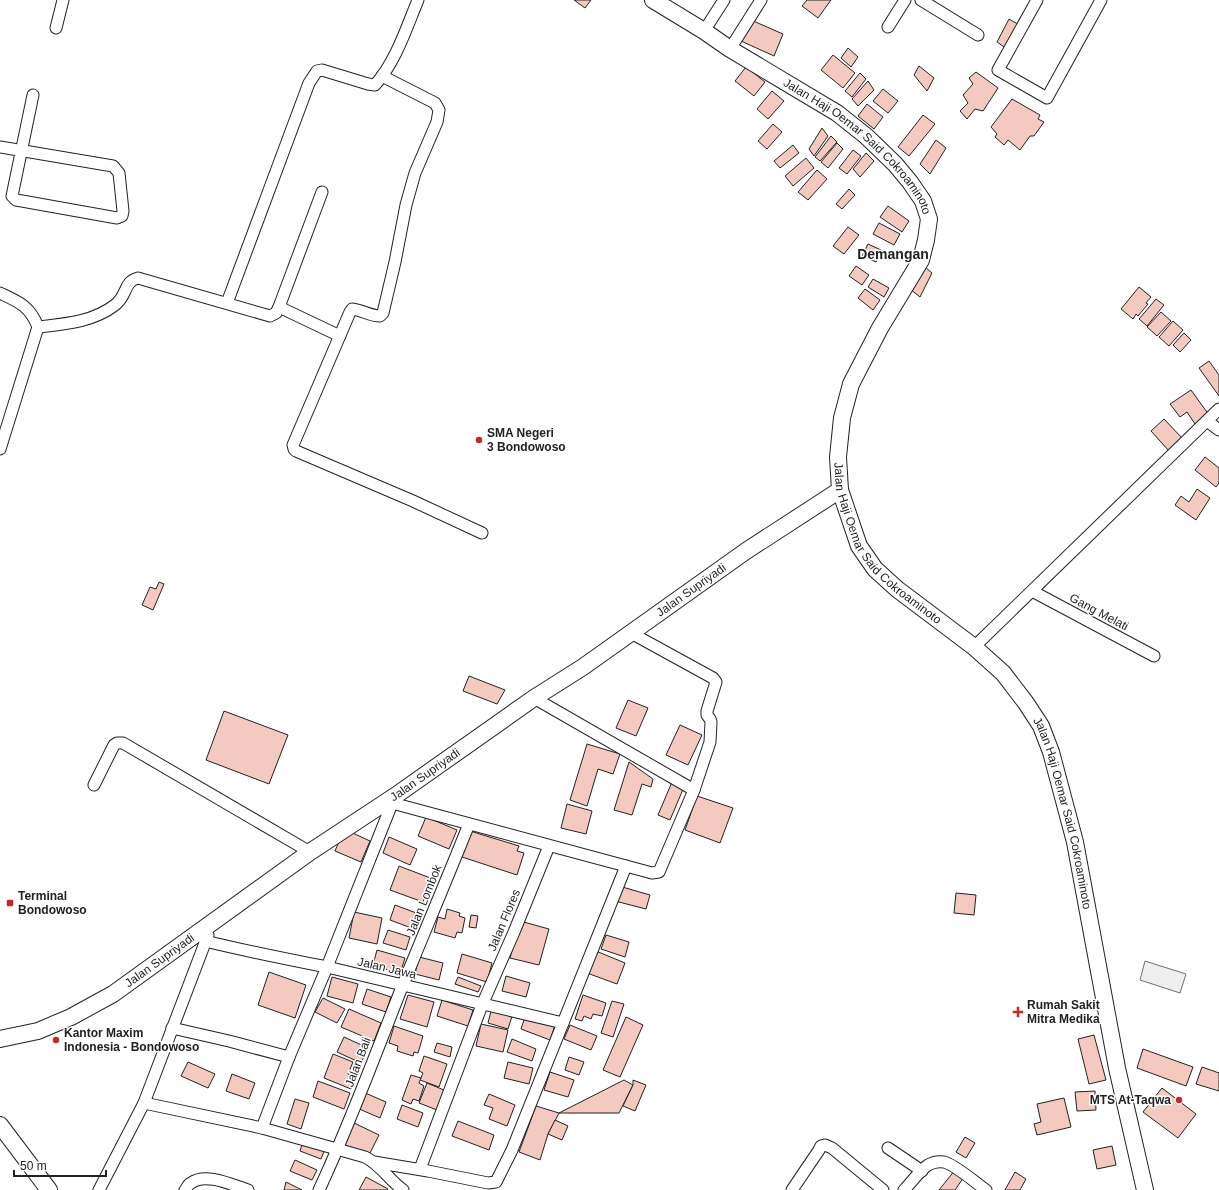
<svg xmlns="http://www.w3.org/2000/svg" width="1219" height="1190" viewBox="0 0 1219 1190" font-family="Arial,sans-serif">
<style>
.green{fill:#eee;stroke:#6f6f6f}
.building{fill:#f3c9c0;stroke:#222}
.lines{fill:none;stroke-linecap:round;stroke-linejoin:round}
.street-casing{stroke:#222;stroke-width:13}
.secondary-casing{stroke:#222;stroke-width:18}
.street{stroke:#fff;stroke-width:11}
.secondary{stroke:#fff;stroke-width:16}
.poi-dot{fill:#c62828;stroke:#fff;stroke-width:1.5}
.labels{text-anchor:middle;stroke-width:3;stroke-linejoin:round;paint-order:stroke}
.street-label{font-size:12px;fill:#222;stroke:#fff}
.poi-label{font-size:12px;font-weight:bold;fill:#222;stroke:#fff;text-anchor:start}
.quarter-label{font-size:14px;font-weight:bold;fill:#222;stroke:#fff}
</style>
<rect width="100%" height="100%" fill="#fff"/>
<path class="green" d="M 1145,961 L 1186,974 L 1180,993 L 1140,980 Z"/>
<g class="building">
<path d="M 574,0 L 591,0 L 585,8 Z"/>
<path d="M 807,0 L 831,0 L 818,18 L 802,6 Z"/>
<path d="M 1009,19 L 1021,26 L 1010,51 L 997,42 Z"/>
<path d="M 751,20 L 783,34 L 774,56 L 741,41 Z"/>
<path d="M 848,48 L 858,57 L 851,67 L 841,58 Z"/>
<path d="M 833,55 L 855,73 L 843,88 L 821,70 Z"/>
<path d="M 919,66 L 934,78 L 927,91 L 914,75 Z"/>
<path d="M 746,67 L 765,82 L 754,96 L 735,81 Z"/>
<path d="M 976,72 L 998,88 L 983,111 L 975,109 L 967,119 L 960,111 L 968,103 L 963,95 L 973,84 L 969,78 Z"/>
<path d="M 860,73 L 866,79 L 852,97 L 845,91 Z"/>
<path d="M 868,81 L 874,90 L 858,106 L 852,99 Z"/>
<path d="M 883,89 L 898,101 L 888,113 L 873,101 Z"/>
<path d="M 772,91 L 784,101 L 768,119 L 757,109 Z"/>
<path d="M 1012,99 L 1040,115 L 1038,119 L 1044,122 L 1034,136 L 1030,136 L 1020,150 L 1008,140 L 1004,145 L 995,137 L 997,134 L 991,127 Z"/>
<path d="M 867,104 L 883,117 L 874,129 L 858,116 Z"/>
<path d="M 923,115 L 935,124 L 909,156 L 898,147 Z"/>
<path d="M 773,124 L 782,132 L 767,149 L 758,141 Z"/>
<path d="M 822,128 L 828,136 L 814,156 L 809,149 Z"/>
<path d="M 831,136 L 837,142 L 820,161 L 815,157 Z"/>
<path d="M 936,140 L 946,148 L 930,174 L 920,164 Z"/>
<path d="M 837,143 L 843,149 L 828,168 L 821,162 Z"/>
<path d="M 793,145 L 799,153 L 780,168 L 774,161 Z"/>
<path d="M 853,150 L 861,156 L 847,174 L 839,168 Z"/>
<path d="M 866,153 L 874,161 L 860,177 L 853,169 Z"/>
<path d="M 806,158 L 814,168 L 793,186 L 785,176 Z"/>
<path d="M 817,170 L 827,179 L 808,200 L 798,192 Z"/>
<path d="M 849,189 L 855,195 L 842,209 L 836,204 Z"/>
<path d="M 888,206 L 909,221 L 902,232 L 880,217 Z"/>
<path d="M 879,223 L 900,234 L 894,245 L 873,234 Z"/>
<path d="M 848,227 L 859,235 L 844,254 L 833,246 Z"/>
<path d="M 868,244 L 881,250 L 876,262 L 862,256 Z"/>
<path d="M 856,266 L 869,275 L 862,285 L 849,276 Z"/>
<path d="M 925,267 L 932,273 L 920,297 L 910,289 Z"/>
<path d="M 873,279 L 889,288 L 884,297 L 868,287 Z"/>
<path d="M 1139,287 L 1151,297 L 1146,303 L 1148,304 L 1138,316 L 1136,314 L 1133,319 L 1121,309 Z"/>
<path d="M 865,289 L 880,300 L 873,310 L 858,298 Z"/>
<path d="M 1156,299 L 1164,305 L 1147,326 L 1139,319 Z"/>
<path d="M 1161,312 L 1171,321 L 1157,336 L 1147,327 Z"/>
<path d="M 1173,321 L 1183,330 L 1169,346 L 1159,337 Z"/>
<path d="M 1184,333 L 1191,340 L 1180,352 L 1173,345 Z"/>
<path d="M 1209,361 L 1219,375 L 1219,396 L 1199,368 Z"/>
<path d="M 1191,390 L 1209,415 L 1195,424 L 1187,412 L 1180,417 L 1170,404 Z"/>
<path d="M 1164,419 L 1182,438 L 1169,451 L 1151,431 Z"/>
<path d="M 1205,457 L 1219,468 L 1219,483 L 1216,487 L 1195,470 Z"/>
<path d="M 1197,489 L 1210,498 L 1196,520 L 1175,505 L 1181,496 L 1189,502 Z"/>
<path d="M 159,582 L 164,584 L 153,610 L 142,605 L 150,587 L 156,589 Z"/>
<path d="M 469,676 L 505,690 L 497,704 L 463,691 Z"/>
<path d="M 628,700 L 648,708 L 636,736 L 616,728 Z"/>
<path d="M 224,711 L 288,735 L 269,784 L 206,760 Z"/>
<path d="M 680,725 L 702,735 L 688,765 L 666,755 Z"/>
<path d="M 587,744 L 620,754 L 613,774 L 598,769 L 587,806 L 570,800 Z"/>
<path d="M 629,762 L 653,779 L 651,787 L 642,784 L 632,815 L 614,810 Z"/>
<path d="M 672,782 L 684,787 L 670,820 L 658,815 Z"/>
<path d="M 697,796 L 733,808 L 720,843 L 685,830 Z"/>
<path d="M 567,804 L 592,811 L 586,834 L 561,828 Z"/>
<path d="M 426,817 L 457,830 L 449,849 L 418,836 Z"/>
<path d="M 344,829 L 370,841 L 361,862 L 335,851 Z"/>
<path d="M 470,831 L 519,846 L 517,851 L 524,853 L 517,875 L 462,857 Z"/>
<path d="M 389,837 L 417,849 L 410,865 L 383,853 Z"/>
<path d="M 399,866 L 433,879 L 423,902 L 390,890 Z"/>
<path d="M 619,886 L 650,895 L 646,909 L 615,901 Z"/>
<path d="M 956,893 L 976,895 L 974,915 L 954,913 Z"/>
<path d="M 395,905 L 419,914 L 414,929 L 390,920 Z"/>
<path d="M 447,909 L 460,913 L 459,916 L 465,918 L 462,933 L 457,932 L 455,938 L 434,932 L 438,917 L 445,919 Z"/>
<path d="M 354,912 L 382,918 L 377,944 L 349,938 Z"/>
<path d="M 471,915 L 478,916 L 476,928 L 469,927 Z"/>
<path d="M 520,921 L 549,929 L 539,965 L 510,958 Z"/>
<path d="M 388,930 L 410,937 L 406,950 L 383,943 Z"/>
<path d="M 606,935 L 629,942 L 625,957 L 601,949 Z"/>
<path d="M 377,950 L 405,958 L 400,974 L 373,965 Z"/>
<path d="M 596,951 L 625,963 L 617,984 L 587,973 Z"/>
<path d="M 462,954 L 492,963 L 487,982 L 457,973 Z"/>
<path d="M 419,957 L 443,963 L 439,980 L 415,974 Z"/>
<path d="M 269,972 L 306,985 L 295,1018 L 258,1005 Z"/>
<path d="M 506,976 L 530,983 L 526,997 L 502,991 Z"/>
<path d="M 332,977 L 358,984 L 353,1003 L 327,996 Z"/>
<path d="M 458,977 L 481,986 L 478,992 L 455,984 Z"/>
<path d="M 367,989 L 391,997 L 386,1012 L 362,1004 Z"/>
<path d="M 408,995 L 434,1002 L 427,1027 L 400,1019 Z"/>
<path d="M 583,995 L 606,1003 L 602,1016 L 593,1014 L 591,1019 L 584,1016 L 582,1021 L 575,1019 Z"/>
<path d="M 323,998 L 345,1009 L 337,1023 L 315,1012 Z"/>
<path d="M 442,1000 L 473,1010 L 468,1026 L 437,1016 Z"/>
<path d="M 612,1001 L 624,1004 L 613,1037 L 601,1033 Z"/>
<path d="M 492,1007 L 513,1013 L 508,1029 L 488,1023 Z"/>
<path d="M 349,1009 L 381,1023 L 374,1041 L 341,1027 Z"/>
<path d="M 526,1014 L 555,1025 L 550,1040 L 521,1029 Z"/>
<path d="M 626,1017 L 643,1025 L 620,1077 L 603,1070 Z"/>
<path d="M 481,1024 L 508,1030 L 503,1052 L 476,1046 Z"/>
<path d="M 570,1025 L 597,1036 L 591,1050 L 564,1039 Z"/>
<path d="M 394,1026 L 423,1036 L 418,1053 L 414,1052 L 413,1056 L 397,1051 L 398,1046 L 389,1043 Z"/>
<path d="M 1094,1035 L 1106,1080 L 1089,1084 L 1078,1039 Z"/>
<path d="M 344,1037 L 368,1048 L 361,1063 L 337,1052 Z"/>
<path d="M 512,1039 L 536,1049 L 532,1061 L 507,1052 Z"/>
<path d="M 437,1043 L 452,1047 L 450,1057 L 434,1052 Z"/>
<path d="M 1143,1049 L 1193,1067 L 1186,1086 L 1137,1068 Z"/>
<path d="M 333,1054 L 353,1062 L 348,1074 L 355,1077 L 351,1089 L 324,1078 Z"/>
<path d="M 424,1056 L 447,1064 L 439,1087 L 420,1080 L 423,1073 L 419,1071 Z"/>
<path d="M 569,1057 L 584,1062 L 579,1075 L 565,1070 Z"/>
<path d="M 188,1062 L 215,1074 L 208,1088 L 181,1076 Z"/>
<path d="M 508,1062 L 533,1068 L 529,1084 L 504,1078 Z"/>
<path d="M 1202,1067 L 1219,1073 L 1219,1091 L 1196,1084 Z"/>
<path d="M 550,1072 L 574,1080 L 568,1097 L 544,1090 Z"/>
<path d="M 232,1074 L 255,1083 L 249,1099 L 226,1091 Z"/>
<path d="M 411,1075 L 421,1078 L 419,1083 L 424,1086 L 419,1101 L 413,1099 L 411,1104 L 402,1100 Z"/>
<path d="M 624,1080 L 633,1085 L 619,1113 L 559,1113 Z"/>
<path d="M 633,1080 L 646,1085 L 635,1111 L 623,1106 L 633,1085 Z"/>
<path d="M 318,1081 L 350,1093 L 344,1109 L 313,1097 Z"/>
<path d="M 427,1083 L 444,1090 L 437,1110 L 419,1103 Z"/>
<path d="M 1162,1088 L 1196,1114 L 1178,1138 L 1143,1112 Z"/>
<path d="M 1095,1091 L 1096,1110 L 1077,1111 L 1075,1092 Z"/>
<path d="M 363,1092 L 386,1102 L 380,1118 L 357,1108 Z"/>
<path d="M 489,1094 L 515,1105 L 507,1126 L 489,1119 L 493,1108 L 484,1105 Z"/>
<path d="M 1064,1098 L 1071,1127 L 1037,1135 L 1034,1124 L 1041,1122 L 1037,1104 Z"/>
<path d="M 295,1099 L 309,1103 L 301,1129 L 287,1124 Z"/>
<path d="M 402,1105 L 423,1113 L 418,1127 L 397,1119 Z"/>
<path d="M 536,1106 L 559,1113 L 548,1134 L 540,1160 L 519,1152 Z"/>
<path d="M 555,1120 L 568,1126 L 562,1140 L 548,1134 Z"/>
<path d="M 458,1121 L 494,1135 L 489,1150 L 452,1136 Z"/>
<path d="M 352,1122 L 379,1135 L 368,1157 L 341,1143 Z"/>
<path d="M 965,1137 L 975,1143 L 966,1158 L 956,1152 Z"/>
<path d="M 303,1141 L 325,1149 L 321,1159 L 300,1151 Z"/>
<path d="M 1112,1146 L 1116,1165 L 1097,1169 L 1093,1150 Z"/>
<path d="M 295,1160 L 317,1170 L 312,1180 L 290,1171 Z"/>
<path d="M 955,1170 L 964,1177 L 955,1190 L 939,1190 Z"/>
<path d="M 1015,1172 L 1026,1179 L 1020,1190 L 1005,1190 Z"/>
<path d="M 366,1177 L 388,1189 L 387,1190 L 359,1190 Z"/>
<path d="M 286,1182 L 302,1190 L 284,1190 Z"/>
</g>
<g class="lines">
<defs>
<g id="street">
<path d="M 921,0 L 978,35"/>
<path d="M 1037,0 L 998,70 L 1047,98 L 1101,0"/>
<path d="M 888,27 L 905,0"/>
<path d="M 56,28 L 63,0"/>
<path d="M 704,31 L 724,0"/>
<path d="M 730,49 L 761,0"/>
<path d="M 382,76 L 435,103 L 439,110 L 437,122 L 415,173 L 406,205 L 395,262 L 383,313 L 380,316 C 370,316 362,310 352,309 L 350,312 L 293,445 L 294,449 L 296,451 L 413,501 L 482,533"/>
<path d="M 0,147 L 113,166 L 119,173 L 123,211 L 122,216 L 117,218 L 22,201 L 16,200 L 12,196 L 33,95"/>
<path d="M 0,293 C 19,302 30,306 38,327 L 0,449"/>
<path d="M 227,303 L 309,83 L 317,71 L 322,70 L 368,84 L 375,85 C 396,61 406,29 418,0"/>
<path d="M 279,307 L 340,336"/>
<path d="M 38,327 C 65,324 93,322 115,305 C 128,295 123,282 138,278 L 270,316 L 276,313 L 279,307 L 322,192"/>
<path d="M 1207,421 L 1219,430"/>
<path d="M 1032,591 L 1154,656"/>
<path d="M 974,647 L 1219,409"/>
<path d="M 534,698 L 694,790"/>
<path d="M 94,785 L 114,745 L 117,743 L 123,743 L 310,852"/>
<path d="M 392,803 L 652,873 L 659,872 L 694,790 L 710,742 L 711,722 L 710,719 L 707,715 L 707,711 L 716,682 L 713,678 L 631,633"/>
<path d="M 205,941 C 246,951 286,959 327,967 C 406,985 484,1005 563,1023"/>
<path d="M 172,1028 L 229,1041 L 289,1057"/>
<path d="M 144,1103 L 262,1128 L 365,1157 C 381,1165 389,1180 403,1190"/>
<path d="M 262,1128 L 289,1057 L 327,967 L 395,796"/>
<path d="M 888,1148 L 922,1171"/>
<path d="M 374,1162 L 428,1171 L 488,1183 L 496,1182 L 512,1150 L 626,866"/>
<path d="M 420,1169 L 482,1005 L 514,932 L 549,846"/>
<path d="M 99,1190 L 144,1103 L 208,935"/>
<path d="M 185,1190 C 187,1188 188,1184 191,1183 C 206,1172 232,1185 248,1190"/>
<path d="M 319,1190 C 350,1124 375,1055 402,987 C 424,933 447,879 469,824"/>
<path d="M 792,1190 L 819,1150 L 821,1146 L 825,1145 L 832,1148 L 883,1190"/>
<path d="M 904,1190 C 912,1182 919,1171 928,1165 C 933,1162 938,1161 944,1162 C 954,1164 976,1183 986,1190"/>
</g>
<g id="secondary">
<path id="s1" d="M 653,0 L 704,31 L 730,49 L 837,113 L 866,136 L 895,164 L 910,182 L 923,201 L 929,219 L 926,240 L 921,260 L 880,328 L 851,384 L 842,418 L 838,457 L 840,490 L 859,546 L 875,569 L 897,589 L 974,647 L 1003,673 L 1026,703 L 1041,726 L 1051,752 L 1075,842 L 1117,1068 L 1145,1190"/>
<path id="s2" d="M 0,1039 L 38,1031 L 71,1017 L 113,994 L 310,852 L 395,796 L 534,698 L 583,667 L 746,551 L 840,490"/>
<path d="M 0,1125 L 49,1190"/>
</g>
</defs>
<use href="#street" class="street-casing"/>
<use href="#secondary" class="secondary-casing"/>
<use href="#street" class="street"/>
<use href="#secondary" class="secondary"/>
</g>
<g class="poi-dot">
<circle cx="479" cy="440" r="4"/>
<rect x="6" y="899" width="8" height="8" rx="2"/>
<path d="M1016 1006h4v4h4v4h-4v4h-4v-4h-4v-4h4z"/>
<circle cx="56" cy="1040" r="4"/>
<circle cx="1179" cy="1100" r="4"/>
</g>
<g class="labels">
<g class="street-label">
<text dy="4" stroke="none"><textPath href="#s1" startOffset="254">Jalan Haji Oemar Said Cokroaminoto</textPath></text>
<text dy="4" stroke="none"><textPath href="#s1" startOffset="722">Jalan Haji Oemar Said Cokroaminoto</textPath></text>
<text dy="4" stroke="none"><textPath href="#s2" startOffset="828">Jalan Supriyadi</textPath></text>
<text transform="translate(1099 612) rotate(28)" y="4">Gang Melati</text>
<text dy="4" stroke="none"><textPath href="#s2" startOffset="504">Jalan Supriyadi</textPath></text>
<text dy="4" stroke="none"><textPath href="#s1" startOffset="1058">Jalan Haji Oemar Said Cokroaminoto</textPath></text>
<text transform="translate(424 900) rotate(-68)" y="4">Jalan Lombok</text>
<text transform="translate(504 920) rotate(-67)" y="4">Jalan Flores</text>
<text dy="4" stroke="none"><textPath href="#s2" startOffset="180">Jalan Supriyadi</textPath></text>
<text transform="translate(387 968) rotate(13)" y="4">Jalan Jawa</text>
<text transform="translate(358 1062) rotate(-69)" y="4">Jalan Bali</text>
</g>
<g class="poi-label">
<text x="487" y="437">SMA Negeri<tspan x="487" dy="14">3 Bondowoso</tspan></text>
<text x="18" y="900">Terminal<tspan x="18" dy="14">Bondowoso</tspan></text>
<text x="1027" y="1009">Rumah Sakit<tspan x="1027" dy="14">Mitra Medika</tspan></text>
<text x="64" y="1037">Kantor Maxim<tspan x="64" dy="14">Indonesia - Bondowoso</tspan></text>
<text x="1171" y="1104" text-anchor="end">MTS At-Taqwa</text>
</g>
<g class="quarter-label">
<text x="893" y="259">Demangan</text>
</g>
</g>
<path d="M14 1170v6h92v-6" fill="none" stroke="#222222" stroke-width="2"/>
<text x="20" y="1170" font-size="12" fill="#222222" stroke="#ffffff" stroke-width="3" paint-order="stroke">50 m</text>
</svg>
